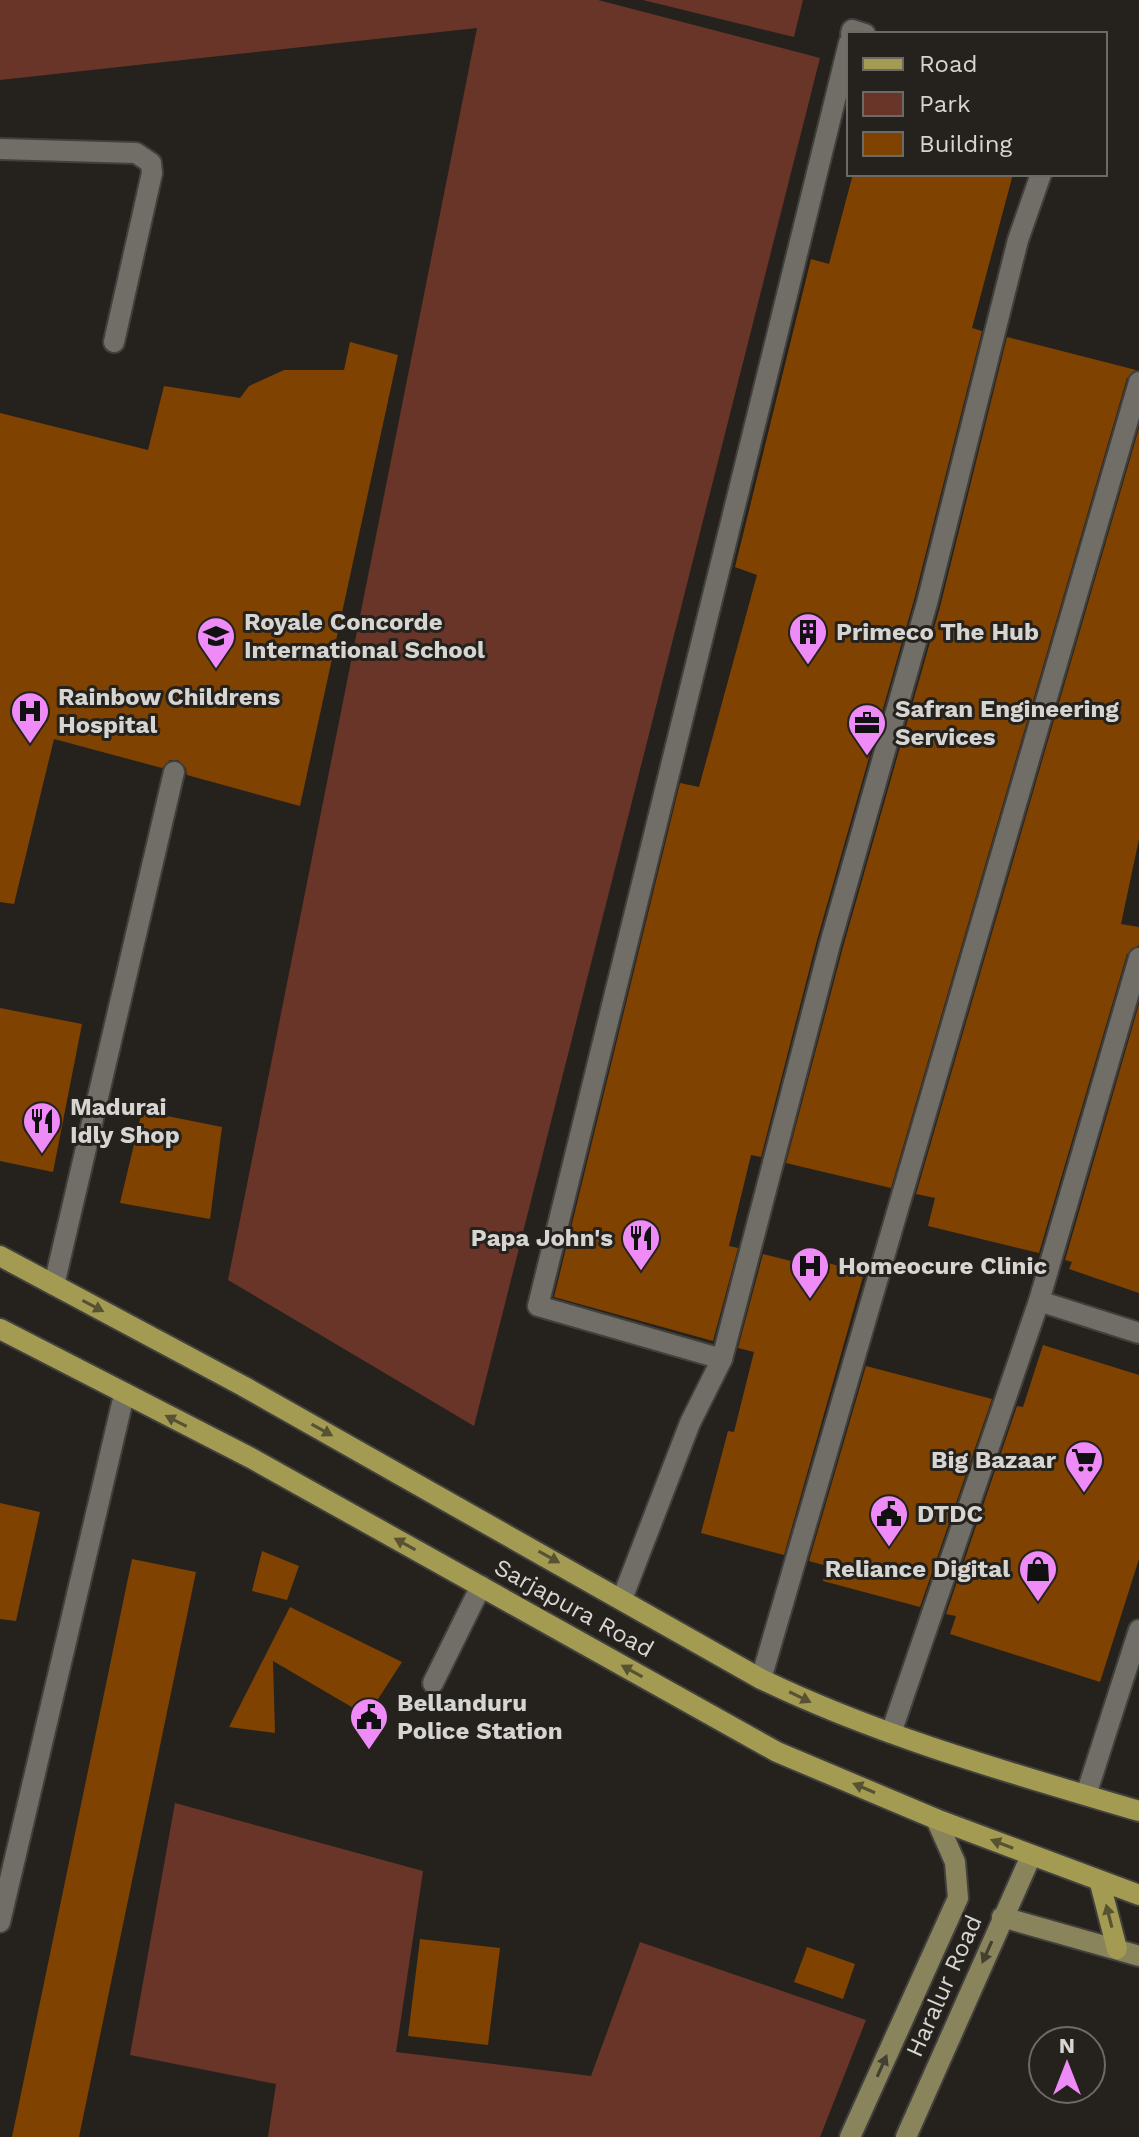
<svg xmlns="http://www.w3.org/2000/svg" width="1139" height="2137" viewBox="0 0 1139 2137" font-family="'Work Sans',sans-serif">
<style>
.green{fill:#683528}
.building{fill:#7f4200}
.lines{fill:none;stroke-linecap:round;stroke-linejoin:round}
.lane-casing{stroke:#42403d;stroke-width:24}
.street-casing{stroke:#42403d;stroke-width:24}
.secondary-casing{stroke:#42403d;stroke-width:24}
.primary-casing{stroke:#42403d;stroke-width:24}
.lane{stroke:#716e68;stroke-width:20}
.street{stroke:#716e68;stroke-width:20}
.secondary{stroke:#8a845d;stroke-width:20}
.primary{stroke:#a29b51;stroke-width:20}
.oneway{fill:#575232}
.oneway2{fill:#433f31}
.labels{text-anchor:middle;stroke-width:6;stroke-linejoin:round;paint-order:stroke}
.poi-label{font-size:24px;font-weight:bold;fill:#d7d5d2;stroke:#25221e;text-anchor:start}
.street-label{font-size:24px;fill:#d7d5d2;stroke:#25221e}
</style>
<rect width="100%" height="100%" fill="#25221e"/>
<g class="green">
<path d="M 0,0 L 598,0 L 820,58 L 474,1426 L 228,1280 L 477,28 L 0,80 Z"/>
<path d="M 643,0 L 803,0 L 794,37 Z"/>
<path d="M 175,1803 L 423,1871 L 396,2052 L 591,2076 L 640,1942 L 866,2020 L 820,2137 L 268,2137 L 276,2084 L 130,2055 Z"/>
</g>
<g class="building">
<path d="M 853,174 L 1013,174 L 972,328 L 982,331 L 914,600 L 817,940 L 761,1157 L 751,1155 L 729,1246 L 738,1248 L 713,1341 L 554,1297 L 680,783 L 699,787 L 757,575 L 735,567 L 811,259 L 829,264 Z"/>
<path d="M 1007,337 L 1136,370 L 1127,378 L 891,1188 L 786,1163 L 843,947 L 940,607 Z"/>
<path d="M 350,342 L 398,355 L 300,806 L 187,775 L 186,768 L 178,760 L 170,760 L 162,768 L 54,739 L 14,904 L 0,902 L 0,413 L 148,450 L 164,386 L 240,398 L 249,386 L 284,370 L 344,370 Z"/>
<path d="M 1139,428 L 1139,839 L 1121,924 L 1139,927 L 1139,945 L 1127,954 L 1039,1253 L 928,1226 L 935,1198 L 916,1194 Z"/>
<path d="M 1139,1004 L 1139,1293 L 1069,1269 L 1072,1262 L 1065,1260 Z"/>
<path d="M 0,1008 L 82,1024 L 53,1172 L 0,1161 Z"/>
<path d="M 142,1111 L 222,1127 L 210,1219 L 120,1203 Z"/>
<path d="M 763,1254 L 791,1261 L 796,1254 L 864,1273 L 784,1555 L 701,1533 L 728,1431 L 734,1432 L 754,1352 L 738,1348 Z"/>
<path d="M 1043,1345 L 1139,1375 L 1139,1559 L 1100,1682 L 950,1634 L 956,1616 L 946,1614 L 1017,1406 L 1023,1407 Z"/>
<path d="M 866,1366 L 992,1399 L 920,1607 L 823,1581 L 827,1566 L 809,1561 Z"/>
<path d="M 0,1503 L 40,1512 L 16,1621 L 0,1619 Z"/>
<path d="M 262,1551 L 299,1566 L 287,1600 L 252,1591 Z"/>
<path d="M 132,1559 L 196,1572 L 79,2137 L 12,2137 Z"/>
<path d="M 290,1607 L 402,1662 L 367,1716 L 273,1661 L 275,1733 L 229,1727 Z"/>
<path d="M 420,1939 L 500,1948 L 488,2045 L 408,2036 Z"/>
<path d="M 807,1947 L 855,1964 L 843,1999 L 794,1982 Z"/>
</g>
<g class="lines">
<defs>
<g id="lane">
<path d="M 851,34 L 852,30 L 865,34"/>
<path d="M 54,1285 L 174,772"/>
<path d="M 1039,1301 L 1139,1333"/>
<path d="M 722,1359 L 538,1306 L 849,43"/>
<path d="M 622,1599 L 690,1423 L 722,1359 L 830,944 L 927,603 L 1018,240 L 1041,174"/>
<path d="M 433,1683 L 481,1586"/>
<path d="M 891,1733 L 1039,1301 L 1139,958"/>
<path d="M 1086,1795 L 1139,1630"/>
</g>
<g id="street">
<path d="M 0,149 L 136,153 L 151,163 L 152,173 L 114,342"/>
<path d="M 761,1679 L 1139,382"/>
<path d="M 0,1922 L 124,1395"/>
</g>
<g id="secondary">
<path d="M 1002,1917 L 1139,1956"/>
<path d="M 850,2137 L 958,1898 L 955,1862 L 936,1819"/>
<path d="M 906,2137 L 1031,1856"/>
</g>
<g id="primary">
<path d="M 0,1256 L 243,1386 L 761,1679 C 881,1737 1011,1773 1139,1811"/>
<path d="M 0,1329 L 251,1458 L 777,1752 L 936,1819 L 1139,1895"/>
<path d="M 1100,1883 L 1117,1949"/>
</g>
</defs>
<use href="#lane" class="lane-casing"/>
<use href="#street" class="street-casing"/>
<use href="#secondary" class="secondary-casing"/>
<use href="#primary" class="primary-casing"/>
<use href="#lane" class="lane"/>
<use href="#street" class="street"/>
<use href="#secondary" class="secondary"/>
<use href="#primary" class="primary"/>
</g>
<defs><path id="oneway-solid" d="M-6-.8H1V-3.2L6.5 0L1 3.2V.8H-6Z" transform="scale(2)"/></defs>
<g class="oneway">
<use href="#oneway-solid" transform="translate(93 1306) rotate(28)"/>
<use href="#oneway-solid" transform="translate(176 1421) rotate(-153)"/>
<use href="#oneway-solid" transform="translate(322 1430) rotate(29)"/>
<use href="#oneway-solid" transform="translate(405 1544) rotate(-151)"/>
<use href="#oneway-solid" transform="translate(549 1557) rotate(29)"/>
<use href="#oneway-solid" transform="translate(632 1671) rotate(-151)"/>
<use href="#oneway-solid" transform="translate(800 1697) rotate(26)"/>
<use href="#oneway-solid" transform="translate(864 1788) rotate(-157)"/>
<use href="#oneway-solid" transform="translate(1002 1844) rotate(-159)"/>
<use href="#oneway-solid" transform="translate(1109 1916) rotate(-104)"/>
</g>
<g class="oneway2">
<use href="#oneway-solid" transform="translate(987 1952) rotate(114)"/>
<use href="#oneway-solid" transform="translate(882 2066) rotate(-66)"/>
</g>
<defs>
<symbol id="building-pin" viewBox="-11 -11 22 30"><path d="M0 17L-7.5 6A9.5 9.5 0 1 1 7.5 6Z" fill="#ef8bf7" stroke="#25221e"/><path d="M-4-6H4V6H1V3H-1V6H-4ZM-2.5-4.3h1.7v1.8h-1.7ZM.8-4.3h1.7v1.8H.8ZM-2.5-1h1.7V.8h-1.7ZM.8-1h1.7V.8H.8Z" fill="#111"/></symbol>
<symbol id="school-pin" viewBox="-11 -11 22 30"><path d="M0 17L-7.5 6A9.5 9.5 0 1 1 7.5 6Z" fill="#ef8bf7" stroke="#25221e"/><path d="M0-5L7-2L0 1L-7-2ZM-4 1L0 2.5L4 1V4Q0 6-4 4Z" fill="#111"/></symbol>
<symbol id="hospital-pin" viewBox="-11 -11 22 30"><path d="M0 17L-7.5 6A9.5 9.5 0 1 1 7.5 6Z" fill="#ef8bf7" stroke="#25221e"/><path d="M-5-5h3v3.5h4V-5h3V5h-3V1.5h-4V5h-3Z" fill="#111"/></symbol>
<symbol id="office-pin" viewBox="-11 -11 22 30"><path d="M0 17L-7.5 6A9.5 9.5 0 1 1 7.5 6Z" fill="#ef8bf7" stroke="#25221e"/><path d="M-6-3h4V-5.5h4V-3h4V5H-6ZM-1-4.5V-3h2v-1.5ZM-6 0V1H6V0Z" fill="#111"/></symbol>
<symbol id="restaurant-pin" viewBox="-11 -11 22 30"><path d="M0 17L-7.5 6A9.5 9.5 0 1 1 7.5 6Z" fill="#ef8bf7" stroke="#25221e"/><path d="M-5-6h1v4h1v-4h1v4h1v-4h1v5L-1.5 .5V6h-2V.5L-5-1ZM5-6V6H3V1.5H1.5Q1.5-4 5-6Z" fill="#111"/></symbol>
<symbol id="supermarket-pin" viewBox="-11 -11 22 30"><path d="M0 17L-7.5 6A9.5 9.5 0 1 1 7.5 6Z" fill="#ef8bf7" stroke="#25221e"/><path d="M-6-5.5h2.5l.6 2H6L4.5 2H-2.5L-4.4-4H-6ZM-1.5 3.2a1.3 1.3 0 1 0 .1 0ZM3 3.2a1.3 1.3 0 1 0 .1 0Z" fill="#111"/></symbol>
<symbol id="civic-pin" viewBox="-11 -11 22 30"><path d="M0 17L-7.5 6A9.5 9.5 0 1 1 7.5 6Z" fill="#ef8bf7" stroke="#25221e"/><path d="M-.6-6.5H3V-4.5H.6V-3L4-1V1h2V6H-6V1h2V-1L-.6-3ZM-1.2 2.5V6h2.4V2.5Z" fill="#111"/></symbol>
<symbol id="shop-pin" viewBox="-11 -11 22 30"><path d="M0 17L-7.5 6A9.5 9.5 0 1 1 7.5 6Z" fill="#ef8bf7" stroke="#25221e"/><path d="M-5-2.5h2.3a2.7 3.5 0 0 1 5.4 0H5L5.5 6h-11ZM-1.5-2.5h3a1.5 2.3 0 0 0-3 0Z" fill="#111"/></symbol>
</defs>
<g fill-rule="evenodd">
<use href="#building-pin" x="786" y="610" width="44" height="60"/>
<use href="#school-pin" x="194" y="614" width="44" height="60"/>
<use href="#hospital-pin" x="8" y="689" width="44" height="60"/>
<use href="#office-pin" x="845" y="701" width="44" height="60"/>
<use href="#restaurant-pin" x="20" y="1099" width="44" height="60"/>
<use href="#restaurant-pin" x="619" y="1216" width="44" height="60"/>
<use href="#hospital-pin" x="788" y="1244" width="44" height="60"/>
<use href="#supermarket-pin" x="1062" y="1438" width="44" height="60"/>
<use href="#civic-pin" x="867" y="1492" width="44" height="60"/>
<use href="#shop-pin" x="1016" y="1547" width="44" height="60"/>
<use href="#civic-pin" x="347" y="1695" width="44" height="60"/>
</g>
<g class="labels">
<g class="poi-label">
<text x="244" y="630">Royale Concorde<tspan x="244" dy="28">International School</tspan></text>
<text x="836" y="640">Primeco The Hub</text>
<text x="58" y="705">Rainbow Childrens<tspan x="58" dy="28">Hospital</tspan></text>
<text x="895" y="717">Safran Engineering<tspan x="895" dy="28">Services</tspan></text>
<text x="70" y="1115">Madurai<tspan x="70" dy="28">Idly Shop</tspan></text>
<text x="613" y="1246" text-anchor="end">Papa John's</text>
<text x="838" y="1274">Homeocure Clinic</text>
<text x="1056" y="1468" text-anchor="end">Big Bazaar</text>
<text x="917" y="1522">DTDC</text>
<text x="1010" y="1577" text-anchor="end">Reliance Digital</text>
<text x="397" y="1711">Bellanduru<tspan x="397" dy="28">Police Station</tspan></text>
</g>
<g class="street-label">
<text transform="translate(574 1608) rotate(29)" y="8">Sarjapura Road</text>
<text transform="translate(944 1986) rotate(-66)" y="8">Haralur Road</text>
</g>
</g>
<rect x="847" y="32" width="260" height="144" fill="#25221e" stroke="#6c6a66" stroke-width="2"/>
<rect x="863" y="58" width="40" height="12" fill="#a29b51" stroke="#6c6a66" stroke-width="2"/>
<text x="919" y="72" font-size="24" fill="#d7d5d2">Road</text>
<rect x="863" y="92" width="40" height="24" fill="#683528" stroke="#6c6a66" stroke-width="2"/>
<text x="919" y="112" font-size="24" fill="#d7d5d2">Park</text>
<rect x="863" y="132" width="40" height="24" fill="#7f4200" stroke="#6c6a66" stroke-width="2"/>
<text x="919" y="152" font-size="24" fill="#d7d5d2">Building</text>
<g transform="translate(1067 2065)"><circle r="38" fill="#25221e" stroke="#6c6a66" stroke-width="2"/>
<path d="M0-6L14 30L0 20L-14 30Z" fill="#ef8bf7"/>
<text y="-12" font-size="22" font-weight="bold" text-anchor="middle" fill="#d7d5d2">N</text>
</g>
</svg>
